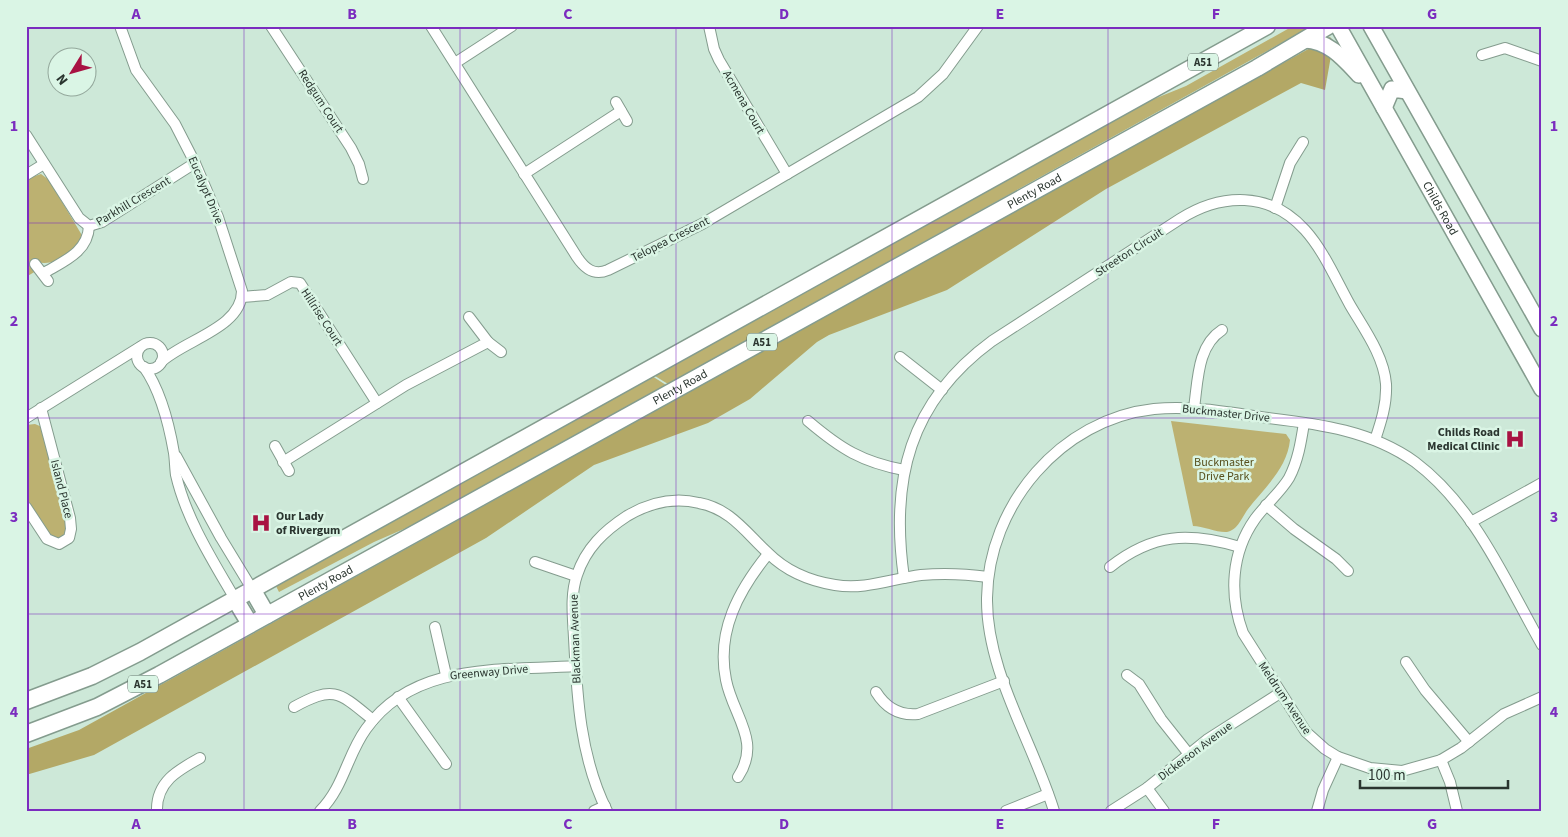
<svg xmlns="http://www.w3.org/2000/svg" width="1568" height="837" viewBox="0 0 1568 837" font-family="'Source Sans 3',sans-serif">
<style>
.green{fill:#bcb171}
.forest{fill:#b3a866}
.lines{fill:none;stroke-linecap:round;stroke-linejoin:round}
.minor-casing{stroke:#849c8e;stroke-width:12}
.primary-casing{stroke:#849c8e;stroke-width:18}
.trunk-casing{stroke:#849c8e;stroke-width:19}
.minor{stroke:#fff;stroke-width:10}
.primary{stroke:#fff;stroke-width:15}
.trunk{stroke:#fff;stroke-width:16}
.grid{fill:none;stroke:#7b2cbf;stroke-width:1;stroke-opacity:0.55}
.labels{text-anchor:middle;stroke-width:5;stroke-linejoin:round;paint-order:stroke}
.shield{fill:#daf5e5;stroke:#5f6f66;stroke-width:1}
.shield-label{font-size:11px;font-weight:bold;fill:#2a352f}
.street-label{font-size:12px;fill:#2a352f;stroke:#daf5e5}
.poi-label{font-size:12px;font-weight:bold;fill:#2a352f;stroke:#daf5e5;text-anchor:end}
.park-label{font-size:12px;fill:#58501d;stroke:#daf5e5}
.neatline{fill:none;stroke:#7b2cbf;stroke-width:2}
.grid-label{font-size:16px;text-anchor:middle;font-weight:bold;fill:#7b2cbf}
</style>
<rect width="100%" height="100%" fill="#cde8d8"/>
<g class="green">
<path d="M 1293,26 L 1312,26 L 688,373 L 668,384 L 655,376 L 1149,101 L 1186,86 Z"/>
<path d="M 41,174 L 49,180 L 83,237 C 77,252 55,267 37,262 L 36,271 L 26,277 L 26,179 Z"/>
<path d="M 652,376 L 666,385 L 413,525 L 374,542 L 279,592 L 276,586 Z"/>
<path d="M 1171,421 L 1286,434 L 1290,440 C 1287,469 1264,488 1248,509 C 1242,517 1238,530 1227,532 C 1218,533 1203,526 1193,526 Z"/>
<path d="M 35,424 L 42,427 L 68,527 C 58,558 29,512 26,500 C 25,495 26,486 26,480 C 26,462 26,444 26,425 Z"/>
</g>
<path class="forest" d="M 1330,37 L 1336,44 L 1332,50 L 1325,90 L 1301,83 L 1106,189 L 947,290 L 829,335 L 817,342 L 750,399 L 708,423 L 594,465 L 486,538 L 94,755 L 26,775 L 26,749 L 79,730 Z"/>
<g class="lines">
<defs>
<g id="minor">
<path d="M 120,26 L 136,70 L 175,124 L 195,163 L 218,217 L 242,291 C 242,328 184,340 161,362"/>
<path d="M 271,26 L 351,148 L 359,164 L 363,179"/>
<path d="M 431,26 L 577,257 C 585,269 594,276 608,270 L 702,224 L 918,97 L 943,74 L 978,26"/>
<path d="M 709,26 L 714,49 L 719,60 L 787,174"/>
<path d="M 1482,55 L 1505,48 L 1542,61"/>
<path d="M 455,63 L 512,26"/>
<path d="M 616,102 L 627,121"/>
<path d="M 26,135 L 79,218 L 89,226 L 102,222 L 195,163"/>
<path d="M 524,174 L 621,111"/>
<path d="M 26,175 L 44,164"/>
<path d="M 1275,208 L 1290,163 L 1303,142"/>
<path d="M 35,264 L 48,281"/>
<path d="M 44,273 C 64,261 88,252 89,226"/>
<path d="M 242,297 L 267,295 L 291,282 L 300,283 L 377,403"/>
<path d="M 488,342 L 501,352"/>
<circle cx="150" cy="356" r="13"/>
<path d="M 900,357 L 942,390"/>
<path d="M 144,367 C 161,391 169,424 174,453 C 175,460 175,468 176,475 C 186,519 213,561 235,599"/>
<path d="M 1194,408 C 1198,381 1197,346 1222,330"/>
<path d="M 26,418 L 140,347"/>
<path d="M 808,421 C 841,449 862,462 904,470"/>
<path d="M 1304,423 C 1301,442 1298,461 1289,478 C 1280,493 1265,505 1255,519 C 1231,553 1229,595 1243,633 L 1306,732 L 1325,749 L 1338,757 L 1370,768 L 1402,771 L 1441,760 L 1461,748 L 1504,714 L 1542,697"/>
<path d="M 275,446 L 289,471"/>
<path d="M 176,456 L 221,538 L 252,589"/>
<path d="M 283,462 L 406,385 L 488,342 L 469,317"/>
<path d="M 1266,505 L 1294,529 L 1336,559 L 1348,571"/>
<path d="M 26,507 L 47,539 L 59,544 L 69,538 L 71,529 L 70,518 L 41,408"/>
<path d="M 1471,522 L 1542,483"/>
<path d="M 535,562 L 576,576"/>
<path d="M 1110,567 C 1153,533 1189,532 1240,547"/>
<path d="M 904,578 C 890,480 909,402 992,341 L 1180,219 C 1221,193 1270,191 1305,230 C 1324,251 1336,280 1350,305 C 1364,329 1384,356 1386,384 C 1387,404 1381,422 1375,440"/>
<path d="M 435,627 L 446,675"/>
<path d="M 1406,662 L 1425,690 L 1469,742"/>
<path d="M 1127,675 L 1139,684 L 1161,719 L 1188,753"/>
<path d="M 876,692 C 886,708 899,716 918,714 L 1004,681"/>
<path d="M 398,697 L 446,764"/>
<path d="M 294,707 C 334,685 339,692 373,720"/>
<path d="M 1441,760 L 1450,782 L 1457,811"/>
<path d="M 738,777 C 762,741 733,716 726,680 C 716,631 739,590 768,554"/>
<path d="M 1147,788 L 1164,811"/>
<path d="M 157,811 C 156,782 178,770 200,758"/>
<path d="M 320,811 C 344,787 347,755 366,729 C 414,661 502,671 576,666"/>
<path d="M 594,811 L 605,806"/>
<path d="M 607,811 C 580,757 577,697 574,638 C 573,617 570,595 577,575 C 586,548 604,531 627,516 C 649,503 674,497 699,503 C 731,509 746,533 768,553 C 786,571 810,581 835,585 C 865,590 891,579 921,575 C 943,573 966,574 988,577"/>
<path d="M 1006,811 L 1048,794"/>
<path d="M 1054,811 C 1033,742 986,671 987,598 C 988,505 1061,419 1154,409 C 1193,405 1231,413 1268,418 C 1320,424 1372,431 1415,462 C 1475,507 1506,582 1542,645"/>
<path d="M 1111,811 L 1147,788 L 1208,739 L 1280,693"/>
<path d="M 1317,811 L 1323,790 L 1338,757"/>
</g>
<g id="primary">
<path id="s1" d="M 1338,26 L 1542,389"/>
<path d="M 1371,26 L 1542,329"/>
<path d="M 1305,40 C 1329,41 1344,59 1359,75"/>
<path d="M 1384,108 L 1392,89 L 1407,91"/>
</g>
<g id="trunk">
<path d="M 252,589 L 267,615"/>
<path d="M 235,599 L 250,624"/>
<path d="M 26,701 L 92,676 L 140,652 L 1267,26"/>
<path id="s2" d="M 26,734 L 97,707 L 159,675 L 1257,68 L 1328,26"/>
</g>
</defs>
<use href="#minor" class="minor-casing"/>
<use href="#primary" class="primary-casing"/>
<use href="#trunk" class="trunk-casing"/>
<use href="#minor" class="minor"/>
<use href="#primary" class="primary"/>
<use href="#trunk" class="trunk"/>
</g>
<path class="grid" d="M 244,26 L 244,811M 460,26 L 460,811M 676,26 L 676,811M 892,26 L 892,811M 1108,26 L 1108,811M 1324,26 L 1324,811M 26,223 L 1542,223M 26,418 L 1542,418M 26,614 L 1542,614"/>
<defs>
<symbol id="hospital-bare" viewBox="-9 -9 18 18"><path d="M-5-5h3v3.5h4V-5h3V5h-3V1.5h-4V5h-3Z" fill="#a81242" stroke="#daf5e5" stroke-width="2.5" paint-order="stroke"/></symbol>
</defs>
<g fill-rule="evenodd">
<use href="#hospital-bare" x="1501" y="425" width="28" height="28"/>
<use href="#hospital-bare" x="247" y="509" width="28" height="28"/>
</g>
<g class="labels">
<g class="shield">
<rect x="1188" y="53.5" width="30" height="17" rx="4"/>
<rect x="747" y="333.5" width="30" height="17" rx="4"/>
<rect x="128" y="675.5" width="30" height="17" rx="4"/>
</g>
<g class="shield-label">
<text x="1203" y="66">A51</text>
<text x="762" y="346">A51</text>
<text x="143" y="688">A51</text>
</g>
<g class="street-label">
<text transform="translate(321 101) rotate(57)" y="4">Redgum Court</text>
<text transform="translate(744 102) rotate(60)" y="4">Acmena Court</text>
<text transform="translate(206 190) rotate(67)" y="4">Eucalypt Drive</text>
<text dy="4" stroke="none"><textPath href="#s2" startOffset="1146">Plenty Road</textPath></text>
<text transform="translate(133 201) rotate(-31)" y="4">Parkhill Crescent</text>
<text dy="4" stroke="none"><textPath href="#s1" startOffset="209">Childs Road</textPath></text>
<text transform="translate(670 239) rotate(-27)" y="4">Telopea Crescent</text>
<text transform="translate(1129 252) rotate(-33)" y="4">Streeton Circuit</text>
<text transform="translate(322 317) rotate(57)" y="4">Hillrise Court</text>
<text dy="4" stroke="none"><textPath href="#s2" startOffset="741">Plenty Road</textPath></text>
<text transform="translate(1226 413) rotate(6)" y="4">Buckmaster Drive</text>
<text transform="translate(62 489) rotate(76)" y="4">Island Place</text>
<text dy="4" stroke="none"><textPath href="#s2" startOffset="336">Plenty Road</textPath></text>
<text transform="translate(575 639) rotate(-92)" y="4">Blackman Avenue</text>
<text transform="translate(489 672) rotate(-5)" y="4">Greenway Drive</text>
<text transform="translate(1285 698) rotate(56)" y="4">Meldrum Avenue</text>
<text transform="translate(1195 751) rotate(-37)" y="4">Dickerson Avenue</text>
</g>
<g class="poi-label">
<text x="1500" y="436">Childs Road<tspan x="1500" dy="14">Medical Clinic</tspan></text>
<text x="276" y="520" text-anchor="start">Our Lady<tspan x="276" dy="14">of Rivergum</tspan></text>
</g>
<g class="park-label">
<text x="1224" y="466">Buckmaster<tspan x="1224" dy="14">Drive Park</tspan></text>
</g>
</g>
<rect width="1568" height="837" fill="none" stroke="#daf5e5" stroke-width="55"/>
<g transform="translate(72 72) rotate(233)"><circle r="24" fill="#daf5e5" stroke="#94a89c"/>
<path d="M0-4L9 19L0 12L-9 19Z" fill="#a81242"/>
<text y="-8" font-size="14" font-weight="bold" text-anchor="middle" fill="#2a352f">N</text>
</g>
<path d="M1360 780v8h148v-8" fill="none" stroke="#2a352f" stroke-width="2.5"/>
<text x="1368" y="780" font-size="15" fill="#2a352f" stroke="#daf5e5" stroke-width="4" paint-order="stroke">100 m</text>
<rect x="28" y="28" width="1512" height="782" class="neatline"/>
<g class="grid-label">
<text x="136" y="19">A</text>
<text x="352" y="19">B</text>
<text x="568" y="19">C</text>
<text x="784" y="19">D</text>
<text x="1000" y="19">E</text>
<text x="1216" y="19">F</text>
<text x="1432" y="19">G</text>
<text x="14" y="131">1</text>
<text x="1554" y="131">1</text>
<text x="14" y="326">2</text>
<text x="1554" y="326">2</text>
<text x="14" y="522">3</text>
<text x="1554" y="522">3</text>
<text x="14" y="717">4</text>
<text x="1554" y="717">4</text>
<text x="136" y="829">A</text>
<text x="352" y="829">B</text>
<text x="568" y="829">C</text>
<text x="784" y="829">D</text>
<text x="1000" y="829">E</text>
<text x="1216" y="829">F</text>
<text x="1432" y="829">G</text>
</g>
</svg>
